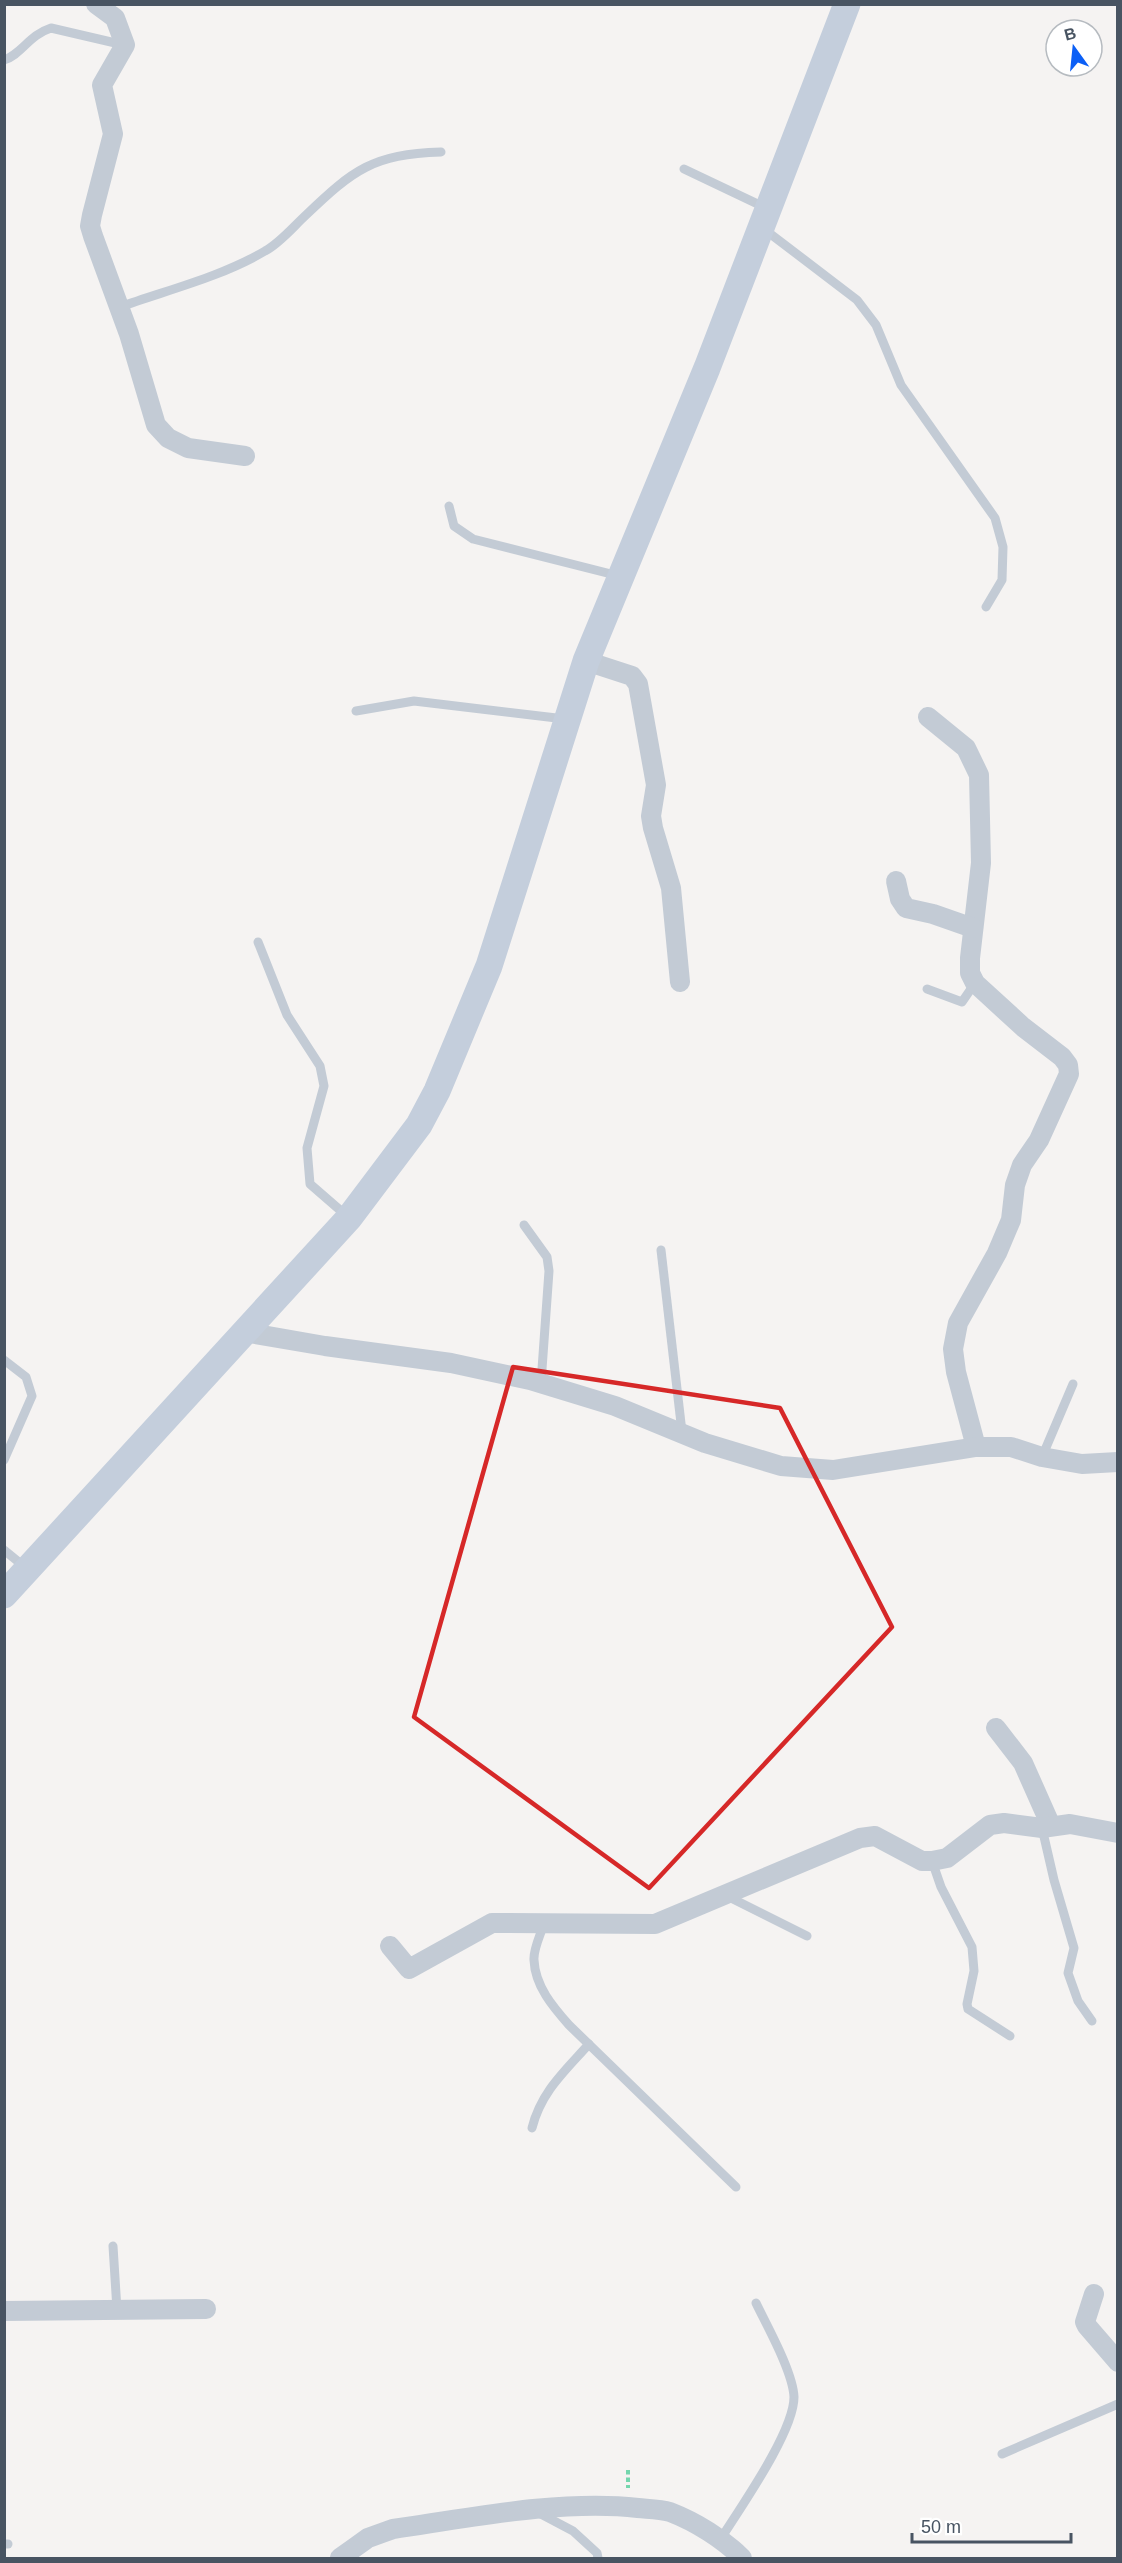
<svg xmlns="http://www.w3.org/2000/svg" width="1122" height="2563" viewBox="0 0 1122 2563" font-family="Arial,sans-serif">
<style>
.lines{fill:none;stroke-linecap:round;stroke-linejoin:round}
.path{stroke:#74d6ad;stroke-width:4;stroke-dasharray:4.5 3;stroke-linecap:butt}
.lane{stroke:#c3cbd5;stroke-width:9}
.street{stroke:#c3cbd5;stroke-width:20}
.secondary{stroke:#c4cedc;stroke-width:27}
.marked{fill:none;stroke:#d62828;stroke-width:4.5;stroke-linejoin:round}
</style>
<rect width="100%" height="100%" fill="#f5f3f2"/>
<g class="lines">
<path class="path" d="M 628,2470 L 628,2488"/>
<g class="lane">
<path d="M 4,60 C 21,55 29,35 51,28 L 124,45"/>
<path d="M 684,169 L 766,208"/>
<path d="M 764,229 L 857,300 L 876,325 L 901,385 L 995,518 L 1003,547 L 1002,580 L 986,607"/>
<path d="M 120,307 C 167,290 221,277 265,251 C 280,243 293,227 306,215 C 353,170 373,154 441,152"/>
<path d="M 449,506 L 454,526 L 473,539 L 619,576"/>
<path d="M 356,711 L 414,701 L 565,719"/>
<path d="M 258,942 L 287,1015 L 320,1066 L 324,1086 L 307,1148 L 310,1184 L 348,1217"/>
<path d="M 927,989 L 962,1002 L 975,983"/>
<path d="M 524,1225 L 547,1257 L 549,1271 L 541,1383"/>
<path d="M 661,1250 L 682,1432"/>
<path d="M 4,1360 L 26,1377 L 32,1396 L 4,1460"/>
<path d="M 1042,1457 L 1073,1384"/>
<path d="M 4,1550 L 26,1568"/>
<path d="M 1042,1828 L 1054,1880 L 1074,1948 L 1068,1973 L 1078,2001 L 1092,2021"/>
<path d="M 932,1861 L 941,1887 L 972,1947 L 974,1971 L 967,2004 L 968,2009 L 1010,2036"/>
<path d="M 727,1896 L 807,1936"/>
<path d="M 544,1923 C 541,1934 533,1949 534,1960 C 535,1986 553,2007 569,2025 L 736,2187"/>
<path d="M 532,2128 C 541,2092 564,2072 589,2044"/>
<path d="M 113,2246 L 117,2310"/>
<path d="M 1002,2454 L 1118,2404"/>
<path d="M 539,2513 L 573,2531 L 597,2553 L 598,2558"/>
<path d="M 720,2540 C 740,2508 794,2432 794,2397 C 793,2372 767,2326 756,2303"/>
<path d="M 4,2544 L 8,2544"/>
</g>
<g class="street">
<path d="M 96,4 L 115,18 L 125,45 L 102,85 L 113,134 L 92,215 L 90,226 L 93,236 L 129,334 L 156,425 L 168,438 L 188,448 L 245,456"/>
<path d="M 586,661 L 632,676 L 638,684 L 656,785 L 651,816 L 653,828 L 671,888 L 680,982"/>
<path d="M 928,717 L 966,748 L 979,775 L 981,863 L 970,958 L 970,973 L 975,983 L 1023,1027 L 1062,1057 L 1068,1065 L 1069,1074 L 1039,1140 L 1022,1165 L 1015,1185 L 1011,1220 L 997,1253 L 958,1323 L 953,1349 L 956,1372 L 976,1447"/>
<path d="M 896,881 L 900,899 L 906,908 L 933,914 L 973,928"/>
<path d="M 244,1332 L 325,1346 L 451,1363 L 530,1380 L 615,1406 L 705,1443 L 781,1466 L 833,1470 L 976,1447 L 1011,1447 L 1042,1457 L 1082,1464 L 1118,1462"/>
<path d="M 996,1728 L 1023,1763 L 1051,1826"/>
<path d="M 390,1946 L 409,1969 L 492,1923 L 655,1924 L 860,1838 L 875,1836 L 922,1861 L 932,1861 L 947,1858 L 990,1825 L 1004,1823 L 1042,1828 L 1070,1824 L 1118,1833"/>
<path d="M 1094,2294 L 1085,2322 L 1087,2326 L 1118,2362"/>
<path d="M 4,2311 L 206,2309"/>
<path d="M 340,2558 L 368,2538 L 393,2529 C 468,2518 563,2499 638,2508 C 648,2509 660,2509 670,2512 C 696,2522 723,2539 742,2558"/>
</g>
<path class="secondary" d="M 4,1595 L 349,1218 L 419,1125 L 437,1091 L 489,966 L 586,661 L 707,368 L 847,4"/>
</g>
<path class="marked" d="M 513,1367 L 780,1408 L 892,1627 L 649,1888 L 414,1717 Z"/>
<rect width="1122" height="2563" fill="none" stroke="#485462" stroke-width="12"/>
<g transform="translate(1074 48) rotate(345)"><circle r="28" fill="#ffffff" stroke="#b6bbc0" stroke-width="1.5"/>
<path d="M0-4.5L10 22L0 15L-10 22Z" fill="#0b5ff6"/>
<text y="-9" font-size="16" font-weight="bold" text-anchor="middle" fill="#485462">B</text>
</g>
<path d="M912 2533v9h159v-9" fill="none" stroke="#485462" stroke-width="3"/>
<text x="921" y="2533" font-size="18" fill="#485462" stroke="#ffffff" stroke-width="4.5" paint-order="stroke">50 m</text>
</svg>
